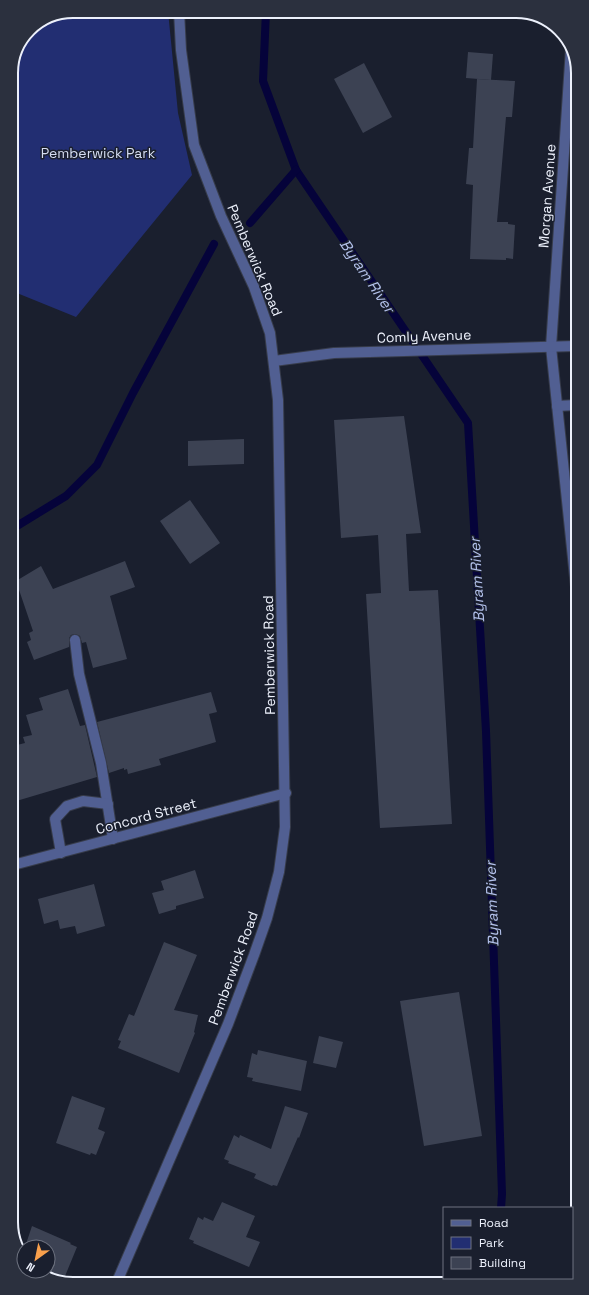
<svg xmlns="http://www.w3.org/2000/svg" width="589" height="1295" viewBox="0 0 589 1295" font-family="'Space Grotesk',sans-serif">
<style>
.green{fill:#222e72}
.lines{fill:none;stroke-linecap:round;stroke-linejoin:round}
.stream{stroke:#05033a;stroke-width:8}
.building{fill:#3c4253}
.service-casing{stroke:#373c4b;stroke-width:12}
.minor-casing{stroke:#373c4b;stroke-width:12}
.service{stroke:#515f92;stroke-width:10}
.minor{stroke:#515f92;stroke-width:10}
.labels{text-anchor:middle;stroke-width:3;stroke-linejoin:round;paint-order:stroke}
.park-label{font-size:14px;fill:#d5ddf3;stroke:#1a1f2e}
.street-label{font-size:14px;fill:#ecf0fb;stroke:#1a1f2e}
.water-label{font-size:15px;font-style:italic;fill:#b3c1eb;stroke:#1a1f2e}
.rim{fill:none;stroke:#ecf0fb;stroke-width:2}
</style>
<rect width="100%" height="100%" fill="#1a1f2e"/>
<path class="green" d="M 73,11 L 168,11 L 178,113 L 192,175 L 76,317 L 12,291 L 11,69 L 29,29 Z"/>
<g class="lines">
<g class="stream">
<path d="M 266,11 L 263,81 L 296,170 L 468,423 L 486,731 L 502,1194 L 501,1208"/>
<path d="M 250,223 L 296,170"/>
<path d="M 12,529 L 66,496 L 97,465 L 133,393 L 214,244"/>
<path d="M 495,1278 L 495,1281"/>
</g>
</g>
<g class="building">
<path d="M 468,52 L 493,54 L 491,80 L 466,78 Z"/>
<path d="M 364,63 L 392,117 L 363,133 L 334,79 Z"/>
<path d="M 477,79 L 515,81 L 512,117 L 506,117 L 497,222 L 508,222 L 508,224 L 515,225 L 513,259 L 506,258 L 506,260 L 470,259 L 473,185 L 466,184 L 469,148 L 473,148 Z"/>
<path d="M 404,416 L 421,533 L 406,534 L 409,591 L 438,590 L 452,824 L 380,828 L 366,594 L 381,593 L 378,535 L 341,538 L 334,420 Z"/>
<path d="M 244,439 L 244,464 L 188,466 L 188,441 Z"/>
<path d="M 190,500 L 220,543 L 190,564 L 160,521 Z"/>
<path d="M 125,561 L 135,587 L 110,596 L 127,659 L 93,668 L 86,642 L 82,643 L 80,636 L 75,634 L 71,635 L 69,638 L 69,647 L 34,660 L 27,642 L 31,640 L 29,633 L 33,631 L 16,581 L 41,566 L 53,589 Z"/>
<path d="M 68,689 L 80,726 L 85,725 L 97,777 L 13,802 L 13,746 L 25,743 L 23,737 L 32,735 L 26,715 L 43,710 L 39,698 Z"/>
<path d="M 211,692 L 217,712 L 209,714 L 216,742 L 159,759 L 161,765 L 128,774 L 127,769 L 124,770 L 124,768 L 109,773 L 97,722 Z"/>
<path d="M 195,870 L 204,898 L 176,906 L 176,909 L 159,914 L 152,893 L 164,890 L 161,881 Z"/>
<path d="M 94,884 L 105,926 L 77,934 L 75,926 L 60,929 L 58,920 L 44,924 L 38,899 Z"/>
<path d="M 164,942 L 197,955 L 174,1010 L 198,1015 L 194,1032 L 195,1033 L 179,1073 L 118,1048 L 121,1041 L 118,1040 L 129,1014 L 134,1016 Z"/>
<path d="M 459,992 L 482,1136 L 424,1146 L 400,1001 Z"/>
<path d="M 319,1036 L 343,1042 L 336,1068 L 313,1063 Z"/>
<path d="M 258,1050 L 307,1061 L 301,1091 L 252,1081 L 253,1078 L 247,1077 L 252,1053 L 257,1055 Z"/>
<path d="M 72,1096 L 105,1108 L 98,1129 L 105,1132 L 96,1155 L 91,1153 L 90,1155 L 56,1143 Z"/>
<path d="M 285,1106 L 308,1113 L 299,1138 L 298,1137 L 277,1186 L 273,1185 L 272,1186 L 254,1178 L 256,1174 L 228,1163 L 229,1161 L 224,1159 L 234,1135 L 239,1138 L 240,1135 L 271,1149 Z"/>
<path d="M 222,1202 L 255,1216 L 246,1237 L 260,1242 L 249,1267 L 193,1243 L 194,1241 L 189,1239 L 198,1217 L 203,1220 L 204,1217 L 213,1221 Z"/>
<path d="M 32,1226 L 71,1243 L 70,1244 L 77,1247 L 63,1281 L 38,1271 L 48,1271 L 48,1247 L 25,1247 Z"/>
</g>
<g class="lines">
<defs>
<g id="service">
<path d="M 551,347 L 576,587"/>
<path d="M 557,406 L 576,405"/>
<path d="M 75,640 L 79,674 L 101,763 L 113,839"/>
<path d="M 61,853 L 55,819 L 67,806 L 83,801 L 108,804"/>
</g>
<g id="minor">
<path d="M 551,347 L 571,48"/>
<path d="M 274,361 L 334,353 L 575,346"/>
<path d="M 13,865 L 286,793"/>
<path d="M 116,1284 L 228,1024 L 254,955 L 267,918 L 279,872 L 285,827 L 278,400 L 270,333 L 254,287 L 221,216 L 194,145 L 181,50 L 179,11"/>
</g>
</defs>
<use href="#service" class="service-casing"/>
<use href="#minor" class="minor-casing"/>
<use href="#service" class="service"/>
<use href="#minor" class="minor"/>
</g>
<g class="labels">
<g class="park-label">
<text x="98" y="158">Pemberwick Park</text>
</g>
<g class="street-label">
<text transform="translate(547 196) rotate(-86)" y="5">Morgan Avenue</text>
<text transform="translate(255 260) rotate(67)" y="5">Pemberwick Road</text>
<text transform="translate(424 336) rotate(-2)" y="5">Comly Avenue</text>
<text transform="translate(269 655) rotate(-91)" y="5">Pemberwick Road</text>
<text transform="translate(146 816) rotate(-15)" y="5">Concord Street</text>
<text transform="translate(233 968) rotate(-70)" y="5">Pemberwick Road</text>
</g>
<g class="water-label">
<text transform="translate(367 276) rotate(56)" y="5">Byram River</text>
<text transform="translate(477 580) rotate(-93)" y="5">Byram River</text>
<text transform="translate(492 904) rotate(-92)" y="5">Byram River</text>
</g>
</g>
<path d="M0 0H589V1295H0ZM73 18H516A55 55 0 0 1 571 73V1222A55 55 0 0 1 516 1277H73A55 55 0 0 1 18 1222V73A55 55 0 0 1 73 18Z" fill="#2b303e" fill-rule="evenodd"/>
<path class="rim" d="M73 18H516A55 55 0 0 1 571 73V1222A55 55 0 0 1 516 1277H73A55 55 0 0 1 18 1222V73A55 55 0 0 1 73 18Z"/>
<rect x="443" y="1207" width="130" height="72" fill="#1a1f2e" stroke="#6e7380"/>
<rect x="451" y="1220" width="20" height="6" fill="#515f92" stroke="#6e7380"/>
<text x="479" y="1227" font-size="12" fill="#ecf0fb">Road</text>
<rect x="451" y="1237" width="20" height="12" fill="#222e72" stroke="#6e7380"/>
<text x="479" y="1247" font-size="12" fill="#ecf0fb">Park</text>
<rect x="451" y="1257" width="20" height="12" fill="#3c4253" stroke="#6e7380"/>
<text x="479" y="1267" font-size="12" fill="#ecf0fb">Building</text>
<g transform="translate(36 1259) rotate(213)"><circle r="19" fill="#1a1f2e" stroke="#6e7380"/>
<path d="M0-3L7 15L0 10L-7 15Z" fill="#f9a04c"/>
<text y="-6" font-size="11" font-weight="bold" text-anchor="middle" fill="#ecf0fb">N</text>
</g>
</svg>
